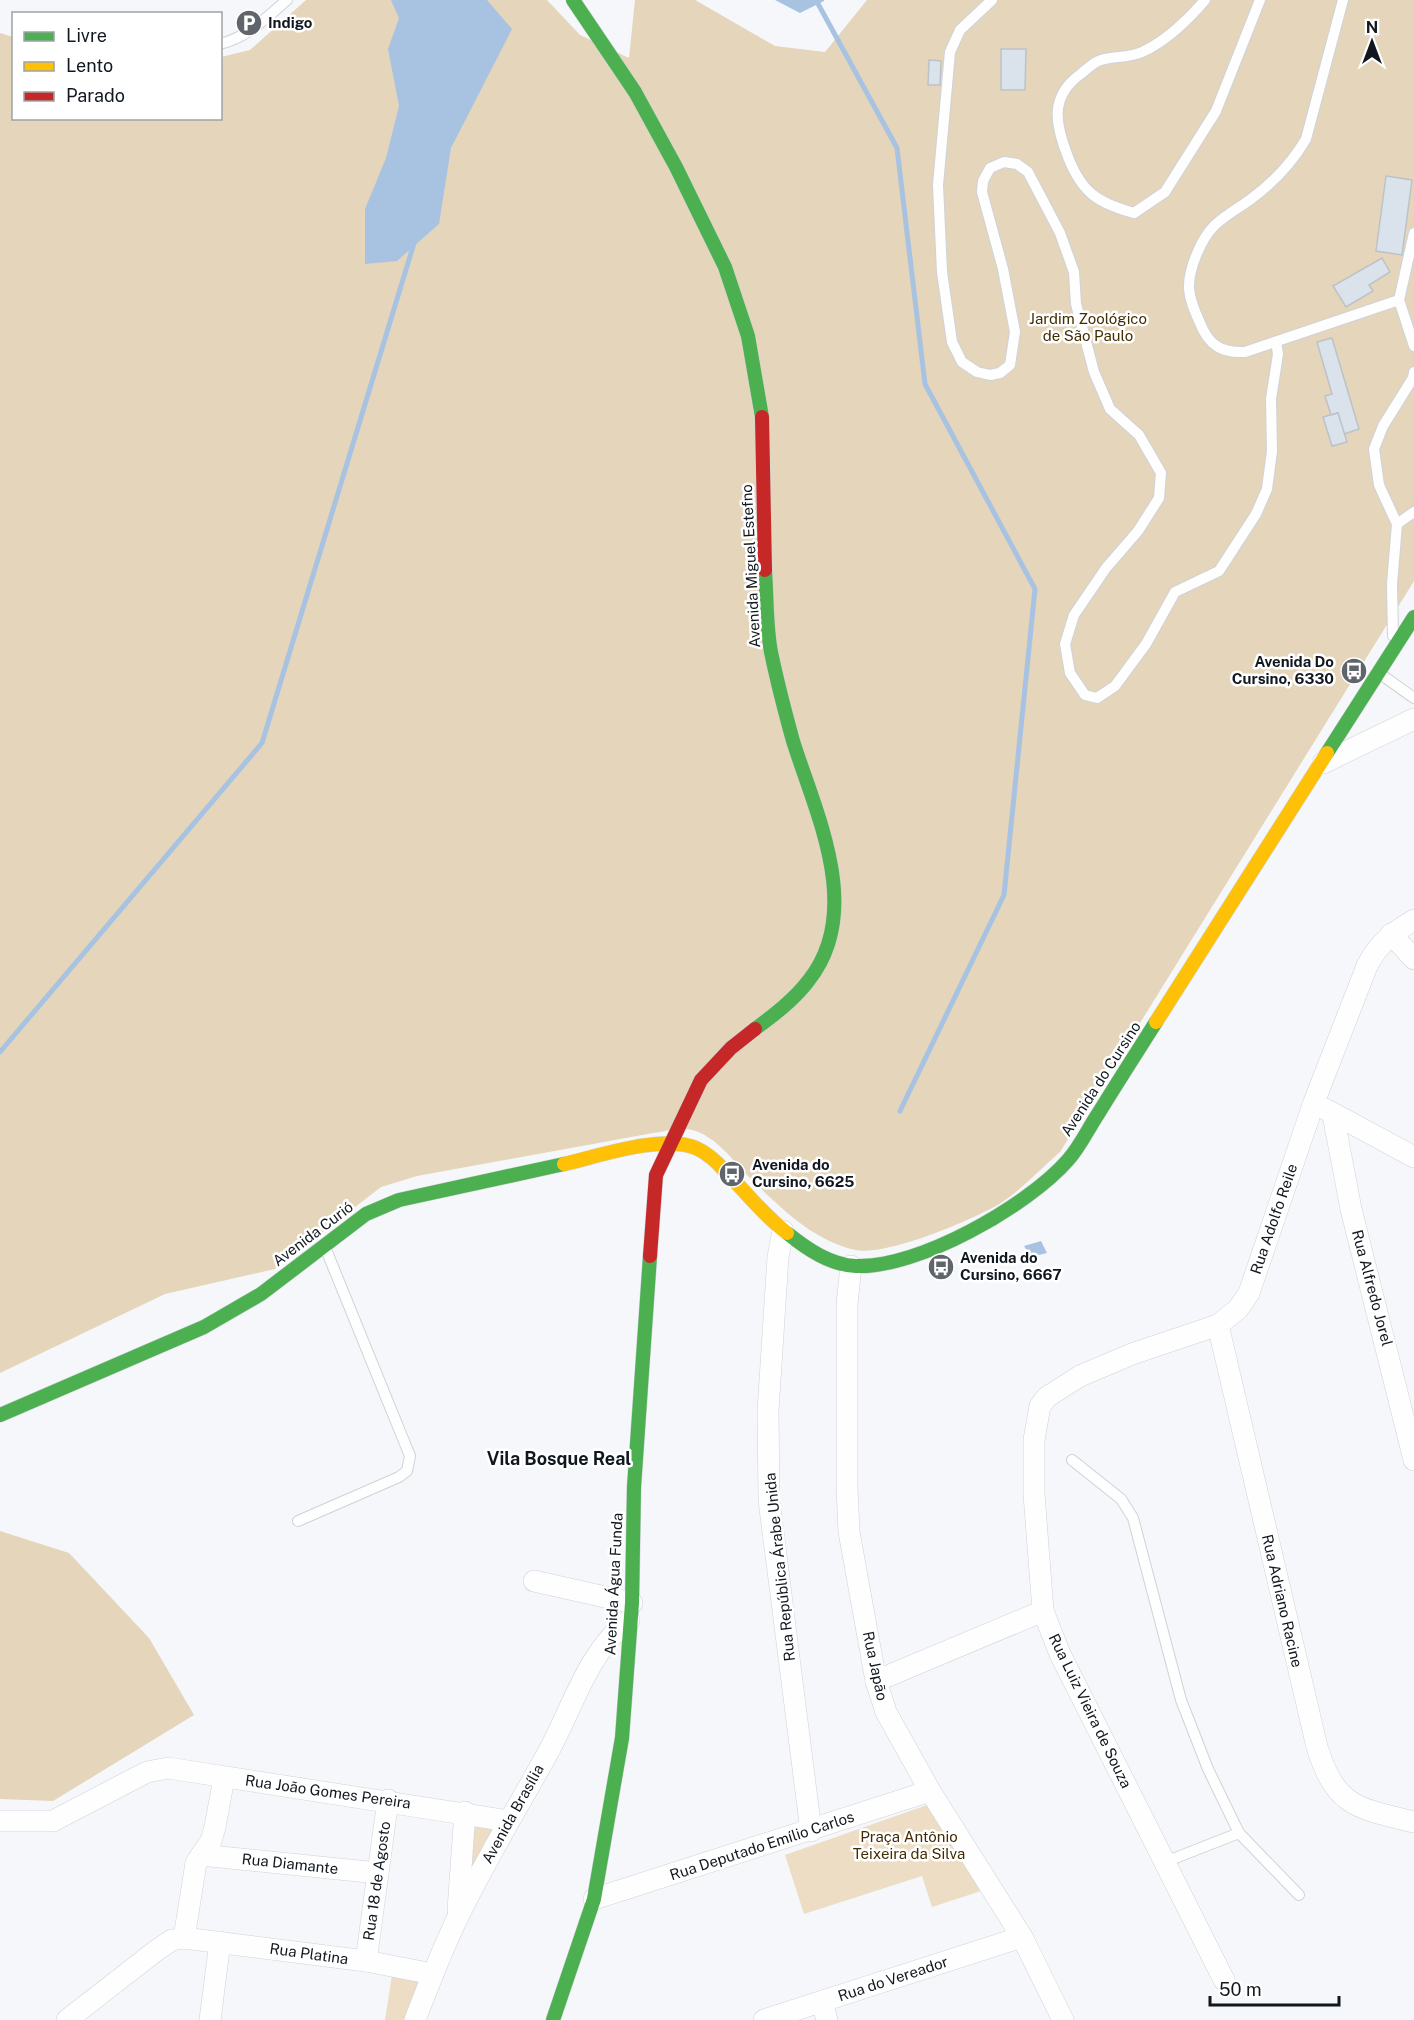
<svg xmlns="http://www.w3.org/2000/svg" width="1414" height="2020" viewBox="0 0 1414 2020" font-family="'Public Sans',sans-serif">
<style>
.green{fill:#ecddc4}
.forest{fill:#e4d5bb}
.water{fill:#a8c3e2}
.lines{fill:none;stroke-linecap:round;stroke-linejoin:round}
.stream{stroke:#a8c3e2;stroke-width:5}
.building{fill:#dae2ec;stroke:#bdc2c7;stroke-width:1.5}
.lane-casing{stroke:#ced3d9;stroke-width:12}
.street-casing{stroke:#ced3d9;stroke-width:22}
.fast-casing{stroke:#ced3d9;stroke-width:15}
.slow-casing{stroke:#ced3d9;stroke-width:15}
.jam-casing{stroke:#ced3d9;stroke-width:15}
.lane{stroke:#fefefe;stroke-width:10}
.street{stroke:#fefefe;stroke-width:21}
.fast{stroke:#4caf50;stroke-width:14}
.slow{stroke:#ffc107;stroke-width:14}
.jam{stroke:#c62828;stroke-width:14}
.labels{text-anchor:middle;stroke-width:5;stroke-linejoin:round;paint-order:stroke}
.poi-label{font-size:15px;font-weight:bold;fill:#10171f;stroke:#fff;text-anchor:start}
.park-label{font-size:15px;fill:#422d03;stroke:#fff}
.street-label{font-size:15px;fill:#10171f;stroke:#fff}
.quarter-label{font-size:18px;font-weight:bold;fill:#10171f;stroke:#fff}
</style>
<rect width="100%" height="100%" fill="#f5f7fa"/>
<g class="green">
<path d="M 927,1805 L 981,1891 L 932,1907 L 922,1876 L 804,1914 L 785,1855 Z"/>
<path d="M 469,1819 L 500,1826 L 463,1895 Z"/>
<path d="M 392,1975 L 420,1982 L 407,2020 L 385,2020 Z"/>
</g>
<g class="forest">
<path d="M 306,0 L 547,0 L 580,35 L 629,58 L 635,0 L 695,0 L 775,46 L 825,52 L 867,0 L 1414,0 L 1414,581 L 1060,1152 C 1039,1170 1018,1194 994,1207 C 966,1222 887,1256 856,1250 C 814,1241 782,1209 752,1180 C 734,1162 712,1130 685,1129 C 675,1128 663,1132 653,1133 L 417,1176 L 381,1187 L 275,1269 L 165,1294 L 0,1373 L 0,33 L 13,37 L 14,118 L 220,118 L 221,57 L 250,50 Z"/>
<path d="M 0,1531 L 69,1553 L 149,1638 L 194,1715 L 53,1801 L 0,1799 Z"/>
</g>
<g class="water">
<path d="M 391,0 L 487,0 L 512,29 L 451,148 L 439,224 L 397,261 L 365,264 L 365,209 L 386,158 L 399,106 L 388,49 L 399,18 Z"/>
<path d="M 775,0 L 824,0 L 824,1 L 800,13 Z"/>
<path d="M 1041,1241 L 1047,1253 L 1031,1257 L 1024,1246 Z"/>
</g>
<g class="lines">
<g class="stream">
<path d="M 816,0 L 897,148 L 925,384 L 1035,589 L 1004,895 L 900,1111"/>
<path d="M 0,1052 L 262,743 L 415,240"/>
</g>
</g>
<g class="building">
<path d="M 1001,49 L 1026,49 L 1025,90 L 1001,90 Z"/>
<path d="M 929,60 L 941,61 L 940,85 L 928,85 Z"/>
<path d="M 1386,176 L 1412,180 L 1402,255 L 1376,251 Z"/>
<path d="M 1382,258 L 1390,272 L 1369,285 L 1373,291 L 1346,307 L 1333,286 Z"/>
<path d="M 1332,338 L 1359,429 L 1344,434 L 1338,413 L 1331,415 L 1325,396 L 1332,394 L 1317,342 Z"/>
<path d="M 1338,413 L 1347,442 L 1332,446 L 1323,417 Z"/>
</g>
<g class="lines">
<defs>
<g id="lane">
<path d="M 992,0 L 960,30 L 950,52 L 938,185 L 942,272 L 952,342 L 962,362 L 977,372 L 990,375 L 1000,373 L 1010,365 L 1015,332 L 1003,269 L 982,192 L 983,181 L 990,168 L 1004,162 L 1017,164 L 1028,172 L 1060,233 L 1074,272 L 1076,304 L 1094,372 L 1110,409 L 1139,435 L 1161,473 L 1159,498 L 1138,531 L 1106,568 L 1074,615 L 1065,644 L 1070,673 L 1085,695 L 1097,698 L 1115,686 L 1146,644 L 1175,592 L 1219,571 L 1256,514 L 1267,489 L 1272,451 L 1271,399 L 1278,354 L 1276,342"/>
<path d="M 1205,0 C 1189,19 1165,42 1142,52 C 1129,58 1114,56 1101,60 C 1094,62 1088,68 1082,73 C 1049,96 1055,124 1068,157 C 1082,193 1098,203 1134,213 L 1165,192 L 1216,111 L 1260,0"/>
<path d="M 1343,0 L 1306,139 C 1292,163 1274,182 1251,199 C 1239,208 1225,215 1214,226 C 1201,239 1188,270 1189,289 C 1190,301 1195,312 1200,323 C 1209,346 1222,353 1245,352 L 1399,300"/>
<path d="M 220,44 C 248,37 266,18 287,0"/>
<path d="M 1414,233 L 1399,300 L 1414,346"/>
<path d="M 1397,524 L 1414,512"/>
<path d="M 1393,636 L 1392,584 L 1397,524 L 1379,485 L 1374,449 L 1383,426 L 1413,378 L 1414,372"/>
<path d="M 1379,673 L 1414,698"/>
<path d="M 1072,1460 L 1121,1499 L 1133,1518 L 1181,1700 L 1208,1769 L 1239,1833"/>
<path d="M 298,1521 L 399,1477 L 407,1471 L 410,1456 L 325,1247"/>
<path d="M 1165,1862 L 1239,1833 L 1299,1895"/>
</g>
<g id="street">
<path d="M 1323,763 L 1414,719"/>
<path d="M 1391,934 L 1414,959"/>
<path d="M 1325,1109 L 1414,1157"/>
<path d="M 1333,1115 L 1351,1209 L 1414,1460"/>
<path d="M 783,1231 L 778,1257 L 768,1411 L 769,1500 L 811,1831"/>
<path d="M 851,1266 L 847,1304 L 847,1487 L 849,1532 L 876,1681 L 886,1712 L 930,1791 L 1022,1937 L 1063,2020"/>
<path d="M 1218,1325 L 1317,1747 C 1336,1807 1356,1808 1414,1822"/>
<path d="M 534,1581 L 632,1603"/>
<path d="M 876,1681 L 1043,1611"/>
<path d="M 0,1821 L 53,1821 L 147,1772 L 168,1768 L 509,1821"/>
<path d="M 201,1855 L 378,1873"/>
<path d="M 594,1899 L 930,1791"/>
<path d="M 458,1910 L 465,1812"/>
<path d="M 184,1938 L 196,1863 L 211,1841 L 215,1827 L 224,1778"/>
<path d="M 366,1961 L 388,1800"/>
<path d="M 1224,1980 L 1060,1654 L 1043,1611 L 1034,1494 L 1034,1440 L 1040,1406 L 1047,1397 L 1080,1376 L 1132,1354 L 1218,1325 L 1238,1309 L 1249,1293 L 1314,1102 L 1367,966 C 1378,944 1393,932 1414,920"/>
<path d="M 822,2002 L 827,2020"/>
<path d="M 67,2020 L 157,1950 L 172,1940 L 184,1938 L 366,1961 L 433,1974"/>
<path d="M 210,2020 L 220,1942"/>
<path d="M 415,2020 C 428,1986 441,1952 457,1919 C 485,1860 520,1804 551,1747 C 574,1703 589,1651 629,1620"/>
<path d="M 764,2020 L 1022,1937"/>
</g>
<g id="fast">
<path d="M 573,0 L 635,92 L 676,167 L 725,267 L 748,336 L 762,417"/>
<path d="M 1327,753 L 1414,617"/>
<path d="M 755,1029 C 774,1015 795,999 809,980 C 864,910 816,814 793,741 C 785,712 777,681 771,652 C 766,626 767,597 765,570"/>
<path d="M 787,1233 C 807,1249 830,1265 856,1266 C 917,1269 1028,1206 1068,1160 C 1080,1147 1088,1129 1098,1114 C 1117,1083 1137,1052 1156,1022"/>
<path d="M 0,1415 L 204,1327 L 261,1294 L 366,1214 L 399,1200 L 564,1164"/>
<path d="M 553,2020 L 594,1899 L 622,1738 L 632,1603 L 634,1487 L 650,1256"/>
</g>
<g id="slow">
<path d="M 1156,1022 L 1327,753"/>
<path d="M 564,1164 C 599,1156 663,1134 696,1148 C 707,1153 717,1162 725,1171 C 746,1192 763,1215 787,1233"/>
</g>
<g id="jam">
<path d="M 762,417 L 765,570"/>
<path d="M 650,1256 L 656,1175 L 701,1080 L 731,1048 L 755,1029"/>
</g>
</defs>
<use href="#lane" class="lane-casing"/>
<use href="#street" class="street-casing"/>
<use href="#fast" class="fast-casing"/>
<use href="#slow" class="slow-casing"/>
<use href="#jam" class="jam-casing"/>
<use href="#lane" class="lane"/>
<use href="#street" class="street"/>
<use href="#fast" class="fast"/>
<use href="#slow" class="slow"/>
<use href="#jam" class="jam"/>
</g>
<defs>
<symbol id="parking-disc" viewBox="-11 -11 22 22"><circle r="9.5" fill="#60656c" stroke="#fff"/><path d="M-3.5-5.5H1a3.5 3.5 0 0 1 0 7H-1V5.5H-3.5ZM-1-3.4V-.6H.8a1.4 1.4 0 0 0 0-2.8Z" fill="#fff"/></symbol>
<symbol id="bus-disc" viewBox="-11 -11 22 22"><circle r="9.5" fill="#60656c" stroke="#fff"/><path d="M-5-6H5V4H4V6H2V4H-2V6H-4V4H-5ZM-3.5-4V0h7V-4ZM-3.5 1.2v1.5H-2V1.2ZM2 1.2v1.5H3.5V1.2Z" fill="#fff"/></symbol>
</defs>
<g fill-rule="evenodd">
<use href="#parking-disc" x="234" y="8" width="30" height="30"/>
<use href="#bus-disc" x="1339" y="656" width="30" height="30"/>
<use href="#bus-disc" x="717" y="1159" width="30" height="30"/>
<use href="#bus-disc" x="926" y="1252" width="30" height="30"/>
</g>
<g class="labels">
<g class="poi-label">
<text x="268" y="28">Indigo</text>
<text x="1334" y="667" text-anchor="end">Avenida Do<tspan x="1334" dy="17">Cursino, 6330</tspan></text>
<text x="752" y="1170">Avenida do<tspan x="752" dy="17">Cursino, 6625</tspan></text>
<text x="960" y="1263">Avenida do<tspan x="960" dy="17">Cursino, 6667</tspan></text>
</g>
<g class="park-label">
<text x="1088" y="324">Jardim Zoológico<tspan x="1088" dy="17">de São Paulo</tspan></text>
<text x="909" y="1842">Praça Antônio<tspan x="909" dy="17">Teixeira da Silva</tspan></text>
</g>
<g class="street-label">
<text transform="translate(751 566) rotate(-93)" y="5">Avenida Miguel Estefno</text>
<text transform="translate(1101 1079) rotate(-57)" y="5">Avenida do Cursino</text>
<text transform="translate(1274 1219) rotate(-71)" y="5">Rua Adolfo Reile</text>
<text transform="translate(313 1234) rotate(-37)" y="5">Avenida Curió</text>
<text transform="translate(1372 1288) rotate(75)" y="5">Rua Alfredo Jorel</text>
<text transform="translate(780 1567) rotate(-96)" y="5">Rua República Árabe Unida</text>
<text transform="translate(614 1584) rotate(-87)" y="5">Avenida Água Funda</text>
<text transform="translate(1282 1601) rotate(77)" y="5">Rua Adriano Racine</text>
<text transform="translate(875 1666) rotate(78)" y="5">Rua Japão</text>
<text transform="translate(1090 1711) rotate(64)" y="5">Rua Luiz Vieira de Souza</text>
<text transform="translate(328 1792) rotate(8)" y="5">Rua João Gomes Pereira</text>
<text transform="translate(513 1814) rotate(-61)" y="5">Avenida Brasília</text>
<text transform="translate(762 1846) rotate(-18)" y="5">Rua Deputado Emílio Carlos</text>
<text transform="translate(290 1864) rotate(6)" y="5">Rua Diamante</text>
<text transform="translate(377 1881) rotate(-82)" y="5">Rua 18 de Agosto</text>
<text transform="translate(309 1954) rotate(8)" y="5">Rua Platina</text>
<text transform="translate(893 1979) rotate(-18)" y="5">Rua do Vereador</text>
</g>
<g class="quarter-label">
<text x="559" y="1465">Vila Bosque Real</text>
</g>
</g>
<rect x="12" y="12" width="210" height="108" fill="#ffffff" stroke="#9fa2a5" stroke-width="1.5"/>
<rect x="24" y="32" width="30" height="9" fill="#4caf50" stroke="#9fa2a5" stroke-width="1.5"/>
<text x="66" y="42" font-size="18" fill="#10171f">Livre</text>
<rect x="24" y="62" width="30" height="9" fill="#ffc107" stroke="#9fa2a5" stroke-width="1.5"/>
<text x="66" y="72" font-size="18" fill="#10171f">Lento</text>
<rect x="24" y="92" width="30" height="9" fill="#c62828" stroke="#9fa2a5" stroke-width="1.5"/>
<text x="66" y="102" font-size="18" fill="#10171f">Parado</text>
<g transform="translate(1372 42)" stroke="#ffffff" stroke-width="4.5" paint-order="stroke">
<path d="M0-4.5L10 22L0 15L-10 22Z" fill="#10171f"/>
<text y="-9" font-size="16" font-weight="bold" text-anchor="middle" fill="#10171f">N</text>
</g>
<path d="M1210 1996v9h129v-9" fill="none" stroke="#10171f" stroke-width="3"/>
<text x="1219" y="1996" font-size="18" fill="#10171f" stroke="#ffffff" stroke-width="4.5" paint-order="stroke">50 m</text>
</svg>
